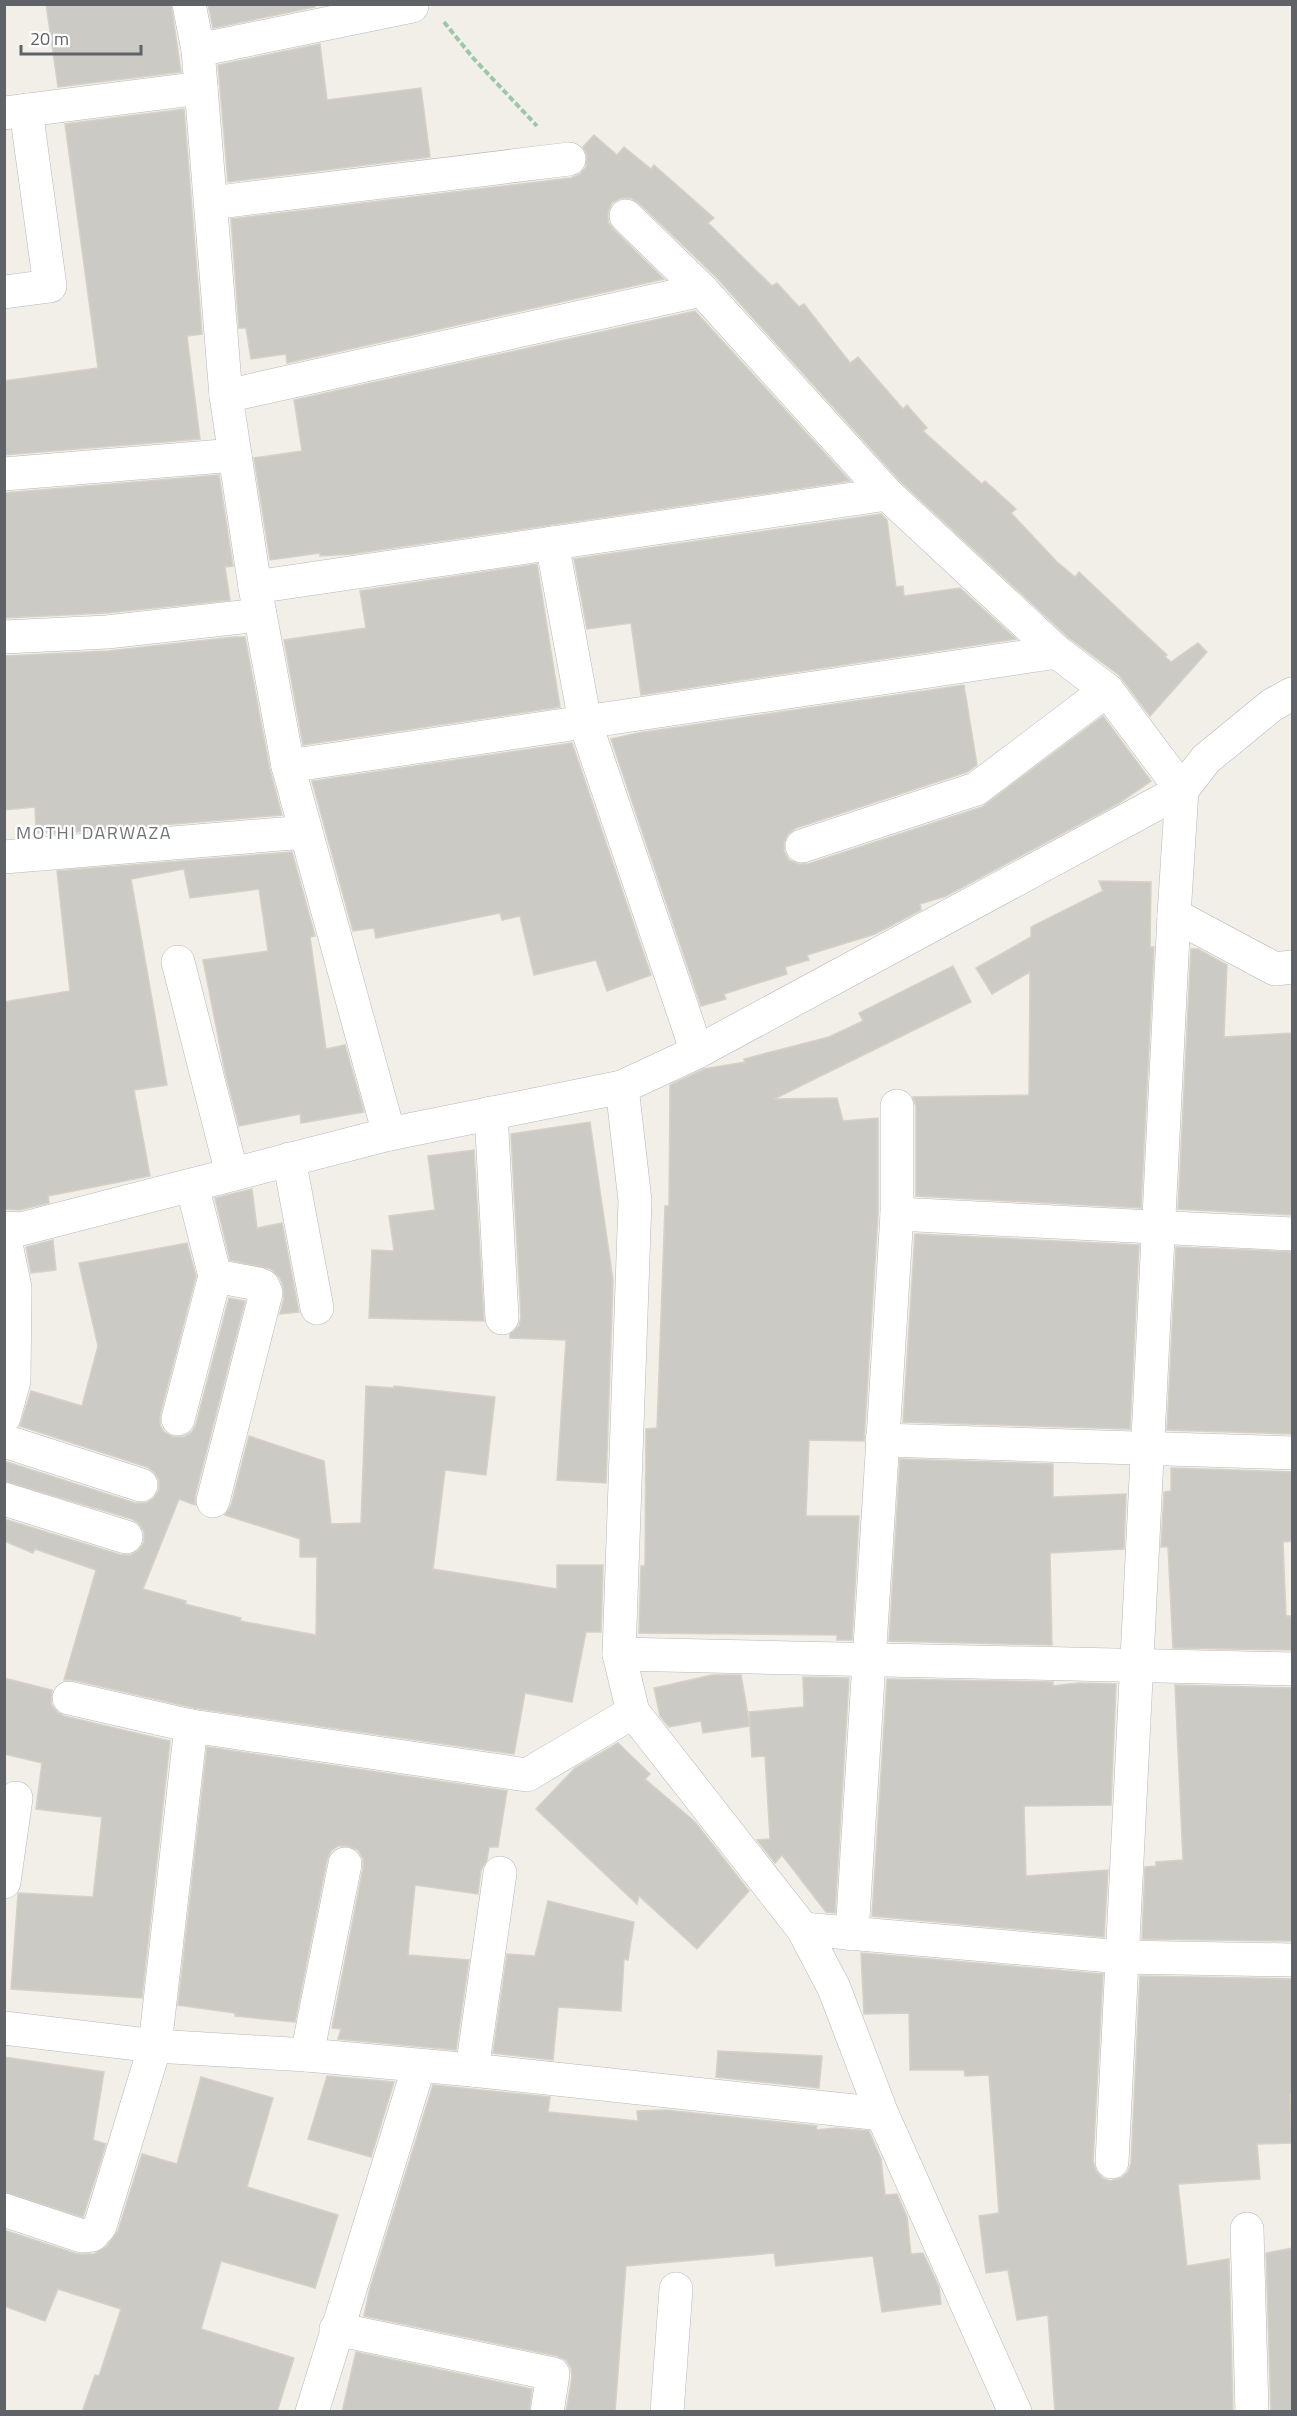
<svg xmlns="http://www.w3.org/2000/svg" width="1297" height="2416" viewBox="0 0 1297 2416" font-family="'Titillium Web',sans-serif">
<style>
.building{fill:#cccac5;stroke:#d6d1c6;stroke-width:1.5}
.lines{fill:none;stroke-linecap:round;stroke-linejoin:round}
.minor-casing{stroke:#b5b8bc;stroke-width:34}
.tertiary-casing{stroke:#b5b8bc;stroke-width:34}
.path{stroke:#9cc7a9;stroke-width:4;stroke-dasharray:6 3;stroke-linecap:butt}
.minor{stroke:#fff;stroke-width:33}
.tertiary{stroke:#fff;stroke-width:33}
.labels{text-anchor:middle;stroke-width:4.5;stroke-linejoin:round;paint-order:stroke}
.neighbourhood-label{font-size:18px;letter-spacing:1.5px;fill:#70757a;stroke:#fff}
</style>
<rect width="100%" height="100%" fill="#f1efe8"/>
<g class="building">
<path d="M 46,4 L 171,4 L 181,72 L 58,87 Z"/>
<path d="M 208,4 L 315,4 L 315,7 L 213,28 Z"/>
<path d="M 320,44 L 327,100 L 421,88 L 430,157 L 228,182 L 218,65 Z"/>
<path d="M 184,109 L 202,334 L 187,336 L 200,439 L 4,455 L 4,381 L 98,368 L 65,124 Z"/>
<path d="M 594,135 L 617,155 L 624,147 L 651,169 L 654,165 L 714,218 L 708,223 L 772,286 L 777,283 L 799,307 L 804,304 L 850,363 L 858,357 L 903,409 L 907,405 L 927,428 L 923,431 L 982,484 L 985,481 L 1016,509 L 1011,513 L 1057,562 L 1075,577 L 1079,572 L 1167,655 L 1165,657 L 1171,662 L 1198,643 L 1207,652 L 1150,716 L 1119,675 L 1069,638 L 900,481 L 716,277 L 639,203 L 631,198 L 621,198 L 612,203 L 608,212 L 608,222 L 613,229 L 664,279 L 287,363 L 286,354 L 251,359 L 246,328 L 239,328 L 231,219 L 571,178 L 580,174 L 586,167 L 587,156 L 583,147 Z"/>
<path d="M 695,311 L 850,481 L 352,554 L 320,556 L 320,553 L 270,560 L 254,458 L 302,451 L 294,400 Z"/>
<path d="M 219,475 L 233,566 L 225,567 L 230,600 L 106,613 L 4,618 L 4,493 Z"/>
<path d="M 881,514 L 887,520 L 896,587 L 903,586 L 904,596 L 960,588 L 1016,639 L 641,695 L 631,623 L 587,629 L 574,559 Z"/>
<path d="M 537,564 L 560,707 L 303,745 L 284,640 L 366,628 L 360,591 Z"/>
<path d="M 234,637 L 245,637 L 270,770 L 282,815 L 52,834 L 52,832 L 36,833 L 35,807 L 4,810 L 4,656 L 108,651 Z"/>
<path d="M 964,685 L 977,765 L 967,772 L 796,828 L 788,834 L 784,843 L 784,851 L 789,860 L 798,864 L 808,864 L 982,807 L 1103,716 L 1151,781 L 1119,803 L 946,896 L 920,904 L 921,910 L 875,934 L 807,955 L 809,960 L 785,967 L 787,974 L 724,994 L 726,999 L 701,1006 L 611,739 L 638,733 Z"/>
<path d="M 572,743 L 651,975 L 607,991 L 596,960 L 534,975 L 520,916 L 502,920 L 500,913 L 376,938 L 374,928 L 353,931 L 312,781 Z"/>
<path d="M 292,852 L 315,936 L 310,937 L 326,1049 L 345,1045 L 364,1112 L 301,1123 L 300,1114 L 239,1126 L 225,1072 L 203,960 L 268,951 L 259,889 L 190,898 L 184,869 L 131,879 L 167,1085 L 134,1090 L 150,1176 L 48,1196 L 49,1203 L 19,1210 L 4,1209 L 4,1002 L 70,991 L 57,871 Z"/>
<path d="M 1099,881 L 1151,882 L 1150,947 L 1154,947 L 1141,1208 L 916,1196 L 916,1106 L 913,1097 L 1029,1095 L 1030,972 L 992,994 L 976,968 L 1031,937 L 1031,927 L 1103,891 Z"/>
<path d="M 1191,949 L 1198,949 L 1227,965 L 1224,1037 L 1293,1033 L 1293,1215 L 1178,1209 Z"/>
<path d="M 953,966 L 971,1002 L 774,1099 L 837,1098 L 843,1121 L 878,1118 L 878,1213 L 864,1441 L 809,1440 L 806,1516 L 859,1516 L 852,1640 L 837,1640 L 837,1635 L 639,1633 L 641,1566 L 645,1566 L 646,1429 L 657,1428 L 665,1206 L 669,1206 L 670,1085 L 704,1069 L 745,1062 L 744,1059 L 829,1037 L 863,1021 L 859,1013 Z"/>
<path d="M 590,1122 L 613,1280 L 606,1483 L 557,1480 L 566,1340 L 510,1338 L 510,1334 L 519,1326 L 521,1317 L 511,1134 Z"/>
<path d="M 474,1150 L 484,1321 L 369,1318 L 372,1250 L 394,1251 L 389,1216 L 435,1210 L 428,1156 Z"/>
<path d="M 252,1189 L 257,1228 L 282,1223 L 299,1312 L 280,1314 L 284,1298 L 283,1286 L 280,1278 L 271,1269 L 230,1260 L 215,1198 Z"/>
<path d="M 915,1234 L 1139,1245 L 1130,1429 L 903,1422 Z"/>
<path d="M 53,1240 L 56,1270 L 31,1273 L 26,1247 Z"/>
<path d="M 187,1243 L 196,1276 L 160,1415 L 160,1425 L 164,1432 L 173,1437 L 184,1437 L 192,1432 L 196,1424 L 229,1298 L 245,1301 L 195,1496 L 195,1505 L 179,1499 L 143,1589 L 186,1601 L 185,1604 L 241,1618 L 240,1621 L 316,1635 L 317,1557 L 300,1557 L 300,1539 L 225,1515 L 231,1506 L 249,1436 L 324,1461 L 331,1524 L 361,1523 L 366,1386 L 394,1388 L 394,1386 L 495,1397 L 486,1475 L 445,1470 L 433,1569 L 557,1589 L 557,1565 L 603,1565 L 601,1632 L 586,1632 L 572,1702 L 525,1693 L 514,1754 L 194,1708 L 73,1680 L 64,1680 L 96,1570 L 35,1549 L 33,1553 L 4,1541 L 4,1519 L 121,1555 L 131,1555 L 139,1550 L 144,1542 L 144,1532 L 139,1524 L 132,1519 L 4,1481 L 4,1461 L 135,1503 L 146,1503 L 154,1498 L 159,1490 L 159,1480 L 154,1472 L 147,1467 L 20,1426 L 31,1391 L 82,1406 L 98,1346 L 79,1263 Z"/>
<path d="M 1176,1247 L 1293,1252 L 1293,1434 L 1167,1430 Z"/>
<path d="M 900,1459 L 1053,1464 L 1053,1497 L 1126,1494 L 1124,1549 L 1050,1553 L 1052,1645 L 889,1641 Z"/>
<path d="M 1171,1468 L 1293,1472 L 1293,1541 L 1283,1542 L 1286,1616 L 1293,1616 L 1293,1650 L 1173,1648 L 1168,1547 L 1161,1547 L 1164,1492 L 1171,1491 Z"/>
<path d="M 712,1675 L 741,1675 L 750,1726 L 703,1733 L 701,1721 L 669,1727 L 660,1716 L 654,1688 Z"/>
<path d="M 803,1677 L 849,1678 L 835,1913 L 826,1912 L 782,1855 L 775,1863 L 757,1840 L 770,1839 L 765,1756 L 752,1757 L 749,1712 L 804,1707 Z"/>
<path d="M 4,1678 L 52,1690 L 51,1704 L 57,1712 L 64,1716 L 170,1741 L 142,1998 L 11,1989 L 18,1894 L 19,1893 L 93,1897 L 102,1817 L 36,1809 L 42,1763 L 4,1754 Z"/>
<path d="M 887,1679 L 1053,1682 L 1053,1686 L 1079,1683 L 1116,1684 L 1111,1805 L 1024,1806 L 1026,1876 L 1108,1870 L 1104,1937 L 872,1916 Z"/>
<path d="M 1175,1685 L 1293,1688 L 1293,1941 L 1142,1939 L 1145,1867 L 1156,1866 L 1156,1862 L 1183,1860 Z"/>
<path d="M 618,1743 L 650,1774 L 645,1779 L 695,1822 L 749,1891 L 697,1949 L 639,1896 L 637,1904 L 536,1809 L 575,1768 Z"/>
<path d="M 207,1747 L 507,1791 L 498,1847 L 489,1847 L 487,1860 L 481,1870 L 478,1894 L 415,1885 L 408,1955 L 469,1960 L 456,2050 L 338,2039 L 341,2029 L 332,2028 L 363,1868 L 363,1859 L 358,1850 L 348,1846 L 338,1846 L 331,1851 L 327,1860 L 295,2022 L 235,2016 L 235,2013 L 178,2005 Z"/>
<path d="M 548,1901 L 634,1922 L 628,1960 L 624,1959 L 621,2011 L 558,2007 L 553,2060 L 493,2053 L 507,1954 L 535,1956 Z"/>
<path d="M 861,1953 L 1103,1974 L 1093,2161 L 1096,2171 L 1102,2178 L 1110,2181 L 1121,2178 L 1128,2172 L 1131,2163 L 1140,1976 L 1293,1979 L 1293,2094 L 1290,2094 L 1292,2143 L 1257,2144 L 1260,2179 L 1178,2184 L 1187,2266 L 1229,2259 L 1233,2412 L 1055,2412 L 1048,2315 L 1017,2320 L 1008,2270 L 986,2273 L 979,2216 L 999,2213 L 989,2075 L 965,2076 L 964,2070 L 910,2070 L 909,2013 L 864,2014 Z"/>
<path d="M 718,2051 L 822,2056 L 819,2088 L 716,2077 Z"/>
<path d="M 4,2057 L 104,2072 L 93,2140 L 106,2144 L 83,2217 L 4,2192 Z"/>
<path d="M 327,2076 L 394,2082 L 371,2157 L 308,2139 Z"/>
<path d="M 201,2077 L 273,2098 L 247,2187 L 338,2215 L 315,2288 L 221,2261 L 201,2329 L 294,2358 L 277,2412 L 82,2412 L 95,2375 L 99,2376 L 121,2309 L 58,2289 L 45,2321 L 4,2306 L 4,2230 L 77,2254 L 94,2254 L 106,2247 L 118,2231 L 142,2154 L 177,2164 Z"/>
<path d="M 433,2085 L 550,2097 L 548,2112 L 638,2121 L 637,2111 L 666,2110 L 817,2126 L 816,2130 L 836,2128 L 869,2131 L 881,2159 L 885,2195 L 897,2194 L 907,2217 L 911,2254 L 923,2253 L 939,2287 L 941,2304 L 882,2312 L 873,2256 L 776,2266 L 774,2253 L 626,2266 L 615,2412 L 566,2412 L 572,2377 L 571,2368 L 566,2360 L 557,2356 L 364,2316 L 370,2288 Z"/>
<path d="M 1293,2248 L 1293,2412 L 1271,2412 L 1266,2253 Z"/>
<path d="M 356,2352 L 532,2389 L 529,2412 L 342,2412 Z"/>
</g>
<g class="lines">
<defs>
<g id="minor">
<path d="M 189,4 L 198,50 L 226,396 L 255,587 L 288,766 L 389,1134"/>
<path d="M 198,50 L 412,6"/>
<path d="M 4,113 L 201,88"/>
<path d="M 211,203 L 569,159"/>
<path d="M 626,216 L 702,290 L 887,494 L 1057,652 L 1107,690 L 1182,790 L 1174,915 L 1275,969 L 1292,967"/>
<path d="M 4,292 L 50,286 L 26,110"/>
<path d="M 226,396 L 702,290"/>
<path d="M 4,474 L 235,455"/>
<path d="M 552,543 L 585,722 L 697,1052"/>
<path d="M 255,587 L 887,494"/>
<path d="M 4,637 L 107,632 L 260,615"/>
<path d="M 288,766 L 1057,652"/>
<path d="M 802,846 L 976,789 L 1107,690"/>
<path d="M 4,857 L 306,832"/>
<path d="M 178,962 L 232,1174"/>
<path d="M 491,1113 L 502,1318"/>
<path d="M 289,1159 L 317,1308"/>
<path d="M 897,1214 L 1292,1234"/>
<path d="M 4,1228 L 21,1229 L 389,1134 L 622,1087"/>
<path d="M 4,1234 L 15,1288 L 14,1381 L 4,1417"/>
<path d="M 178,1419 L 215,1276 L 192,1185"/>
<path d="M 882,1440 L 1292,1453"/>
<path d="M 4,1441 L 141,1485"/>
<path d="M 4,1499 L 126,1537"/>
<path d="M 213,1501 L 266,1293 L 263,1286 L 258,1284 L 215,1276"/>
<path d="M 619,1654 L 1292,1669"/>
<path d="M 69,1698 L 191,1726 L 527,1775 L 633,1712"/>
<path d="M 4,1882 L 16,1798"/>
<path d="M 803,1929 L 1122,1957 L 1292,1960"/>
<path d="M 852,1934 L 897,1214 L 897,1106"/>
<path d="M 4,2028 L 155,2046 L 307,2055 L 472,2070 L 882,2114"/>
<path d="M 307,2055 L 345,1864"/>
<path d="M 472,2070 L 500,1873"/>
<path d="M 1112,2162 L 1174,915"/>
<path d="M 4,2210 L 82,2236 L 92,2235 L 100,2226 L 155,2046 L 191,1726"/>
<path d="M 1247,2229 L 1252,2412"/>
<path d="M 336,2329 L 553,2374 L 547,2412"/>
<path d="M 312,2412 L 419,2066"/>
<path d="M 667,2412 L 676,2289"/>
</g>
<path id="tertiary" d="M 1015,2412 L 882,2114 L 834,1988 L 803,1929 L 633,1712 L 619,1654 L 635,1201 L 622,1087 L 697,1052 L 1182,790 L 1206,759 L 1272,705 L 1292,694"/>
</defs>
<use href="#minor" class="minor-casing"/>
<use href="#tertiary" class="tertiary-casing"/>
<path class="path" d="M 444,22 L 474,59 L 537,126"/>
<use href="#minor" class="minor"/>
<use href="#tertiary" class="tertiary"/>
</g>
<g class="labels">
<g class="neighbourhood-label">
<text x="94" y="839">MOTHI DARWAZA</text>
</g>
</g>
<rect width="1297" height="2416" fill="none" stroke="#5f6368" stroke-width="12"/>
<path d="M21 45v9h120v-9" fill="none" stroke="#5f6368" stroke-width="3"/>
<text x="30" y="45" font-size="18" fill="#5f6368" stroke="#ffffff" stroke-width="4.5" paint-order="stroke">20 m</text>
</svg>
